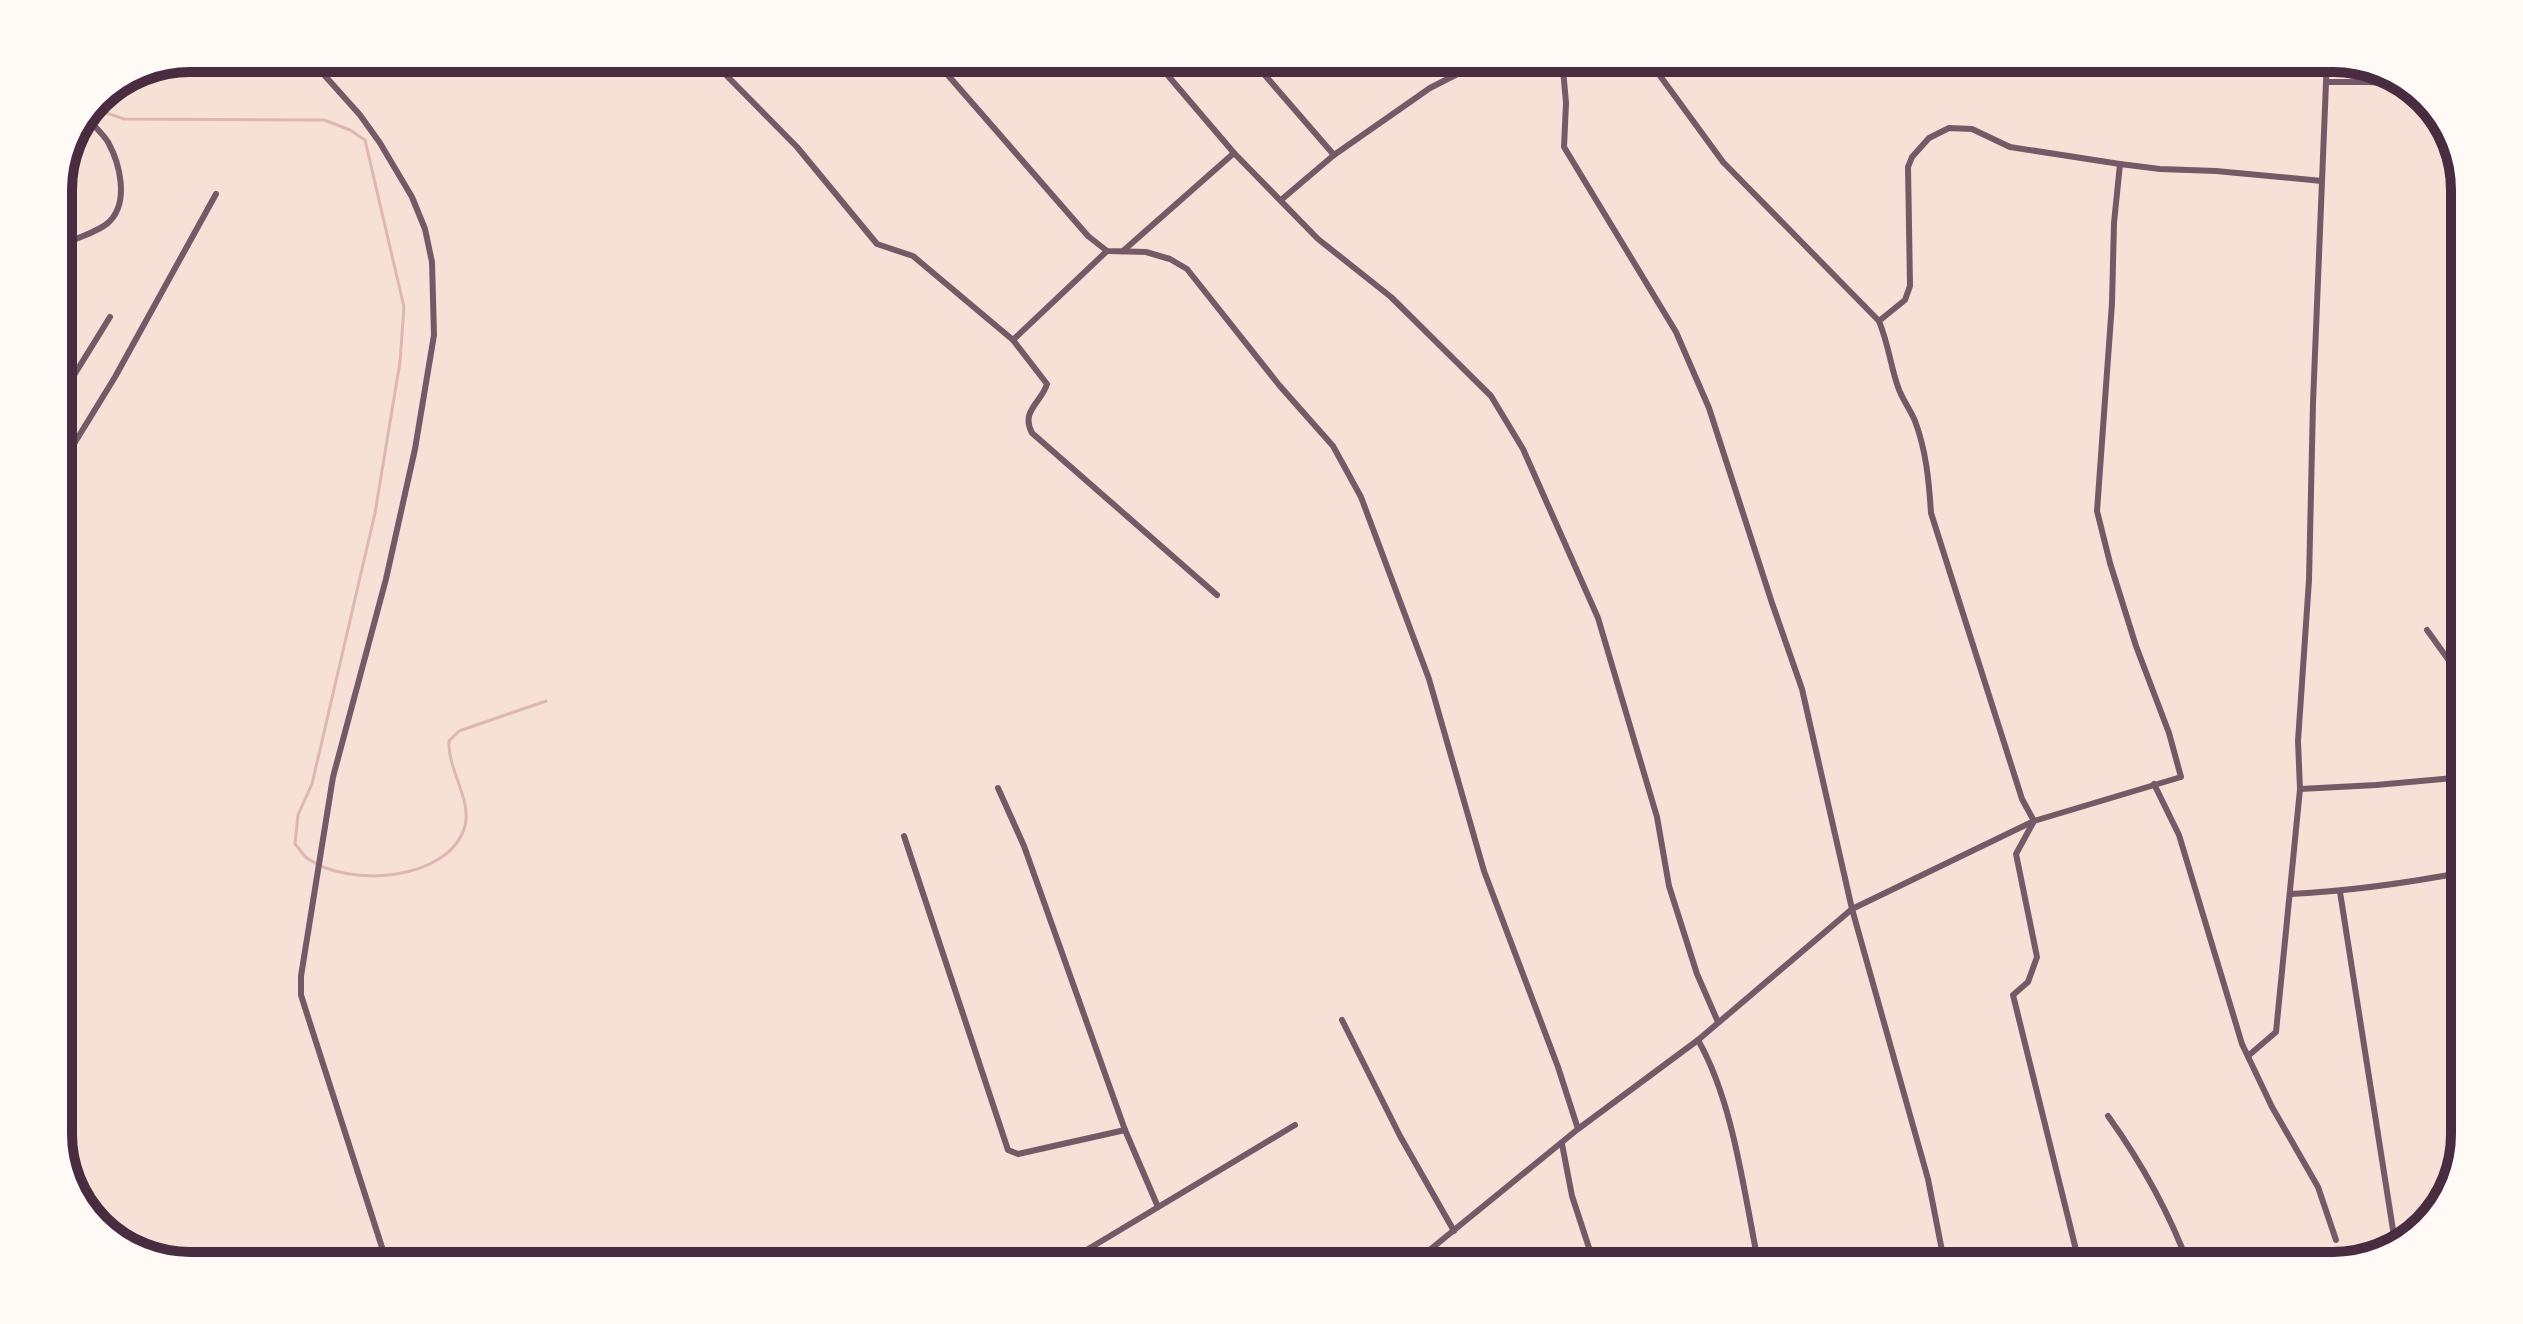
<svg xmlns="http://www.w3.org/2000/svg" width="2523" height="1324" viewBox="0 0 2523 1324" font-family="Ubuntu,sans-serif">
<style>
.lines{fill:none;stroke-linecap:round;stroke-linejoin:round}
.stream{stroke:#dcb8b0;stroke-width:3}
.minor{stroke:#755966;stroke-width:6}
.secondary{stroke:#4a2c40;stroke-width:8}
.rim{fill:none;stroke:#4a2c40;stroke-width:10}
</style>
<rect width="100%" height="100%" fill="#f7e1d7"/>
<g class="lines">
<path class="stream" d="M 94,103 L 104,112 L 124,119 L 324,120 L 350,130 L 365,140 L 404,307 L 400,362 L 375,513 L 312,784 L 298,815 L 295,844 C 299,848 302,854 307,858 C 347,888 449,882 465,826 C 472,800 447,768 449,741 L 459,731 L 546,701"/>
<g class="minor">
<path d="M 309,58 L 360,115 L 380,143 L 412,197 L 425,229 L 432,262 L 434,335 L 415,449 L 386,579 L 333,777 L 301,976 L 301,995 L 307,1014 L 388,1266"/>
<path d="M 933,58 L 1088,236 L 1107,251 L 1146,252 L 1170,259 L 1187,269 L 1279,385 L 1333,446 L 1361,497 L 1429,679 L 1484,871 L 1558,1067 L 1578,1129"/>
<path d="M 1153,58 L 1234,153 L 1318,239 L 1391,297 L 1491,396 L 1523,449 L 1598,618 L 1657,817 L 1669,886 L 1697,974 L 1718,1022"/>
<path d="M 1250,58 L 1334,155"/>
<path d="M 1562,58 L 1566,103 L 1564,147 L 1676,332 L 1709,408 L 1772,603 L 1802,689 L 1852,909 L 1928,1179 L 1945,1266"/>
<path d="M 1647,58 L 1723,162 L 1879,321 C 1889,346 1890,364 1898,387 C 1902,399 1910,409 1915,421 C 1926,450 1929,481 1931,513 L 2022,799 L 2034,821"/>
<path d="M 724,73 L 797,147 L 877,244 L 913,256 L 1013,340 L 1047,384 C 1042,402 1020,411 1032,433 L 1217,595"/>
<path d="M 2326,82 L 2369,82 L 2407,85"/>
<path d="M 1281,200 L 1334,155 L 1430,88 L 1473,66 L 1511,58"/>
<path d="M 58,246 C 72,240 101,231 110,221 C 129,201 120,164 108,142 C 103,134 94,126 87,118"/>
<path d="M 1123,251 L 1234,153"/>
<path d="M 1879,321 L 1905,300 L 1910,286 L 1908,167 L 1912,157 L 1929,138 L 1949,128 L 1972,129 L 2010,147 L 2120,164 L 2160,169 L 2216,171 L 2322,181"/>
<path d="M 1013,340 L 1107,251"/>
<path d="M 58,401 L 110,317"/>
<path d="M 58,470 L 115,377 L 216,194"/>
<path d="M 2427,630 L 2450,662 L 2465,675"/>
<path d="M 2154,784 L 2179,835 L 2242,1044 L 2272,1107 L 2318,1187 L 2336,1240"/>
<path d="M 998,788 L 1024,846 L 1125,1130 L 1158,1207"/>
<path d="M 2300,789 L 2376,785 L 2465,777"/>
<path d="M 2034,821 L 2016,854 L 2037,957 L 2028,982 L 2013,995 L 2080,1266"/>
<path d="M 904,836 L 1008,1150 L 1018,1154 L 1125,1130"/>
<path d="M 2340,892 L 2396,1249"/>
<path d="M 2291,894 C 2350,891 2407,883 2465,872"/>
<path d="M 1342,1020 L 1400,1136 L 1454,1231"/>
<path d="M 1698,1040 C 1734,1103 1744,1194 1759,1266"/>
<path d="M 2248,1056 L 2276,1032 L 2300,789 L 2298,741 L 2309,580 L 2313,403 L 2327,58"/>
<path d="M 2108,1116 C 2141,1162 2169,1212 2189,1266"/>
<path d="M 1562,1144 L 1572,1196 L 1595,1266"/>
<path d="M 1060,1266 L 1295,1125"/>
<path d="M 1410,1266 L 1578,1129 L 1698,1040 L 1852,909 L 2034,821 L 2181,777 L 2169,733 L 2136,646 L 2110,563 L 2097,511 L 2112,303 L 2114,223 L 2120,164"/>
</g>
<path class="secondary" d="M 58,1141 L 60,1149"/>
</g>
<path d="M0 0H2523V1324H0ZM190 72H2333A118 118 0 0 1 2451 190V1134A118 118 0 0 1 2333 1252H190A118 118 0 0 1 72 1134V190A118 118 0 0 1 190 72Z" fill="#fffaf5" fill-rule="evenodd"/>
<path class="rim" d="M190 72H2333A118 118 0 0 1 2451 190V1134A118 118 0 0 1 2333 1252H190A118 118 0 0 1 72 1134V190A118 118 0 0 1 190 72Z"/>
</svg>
